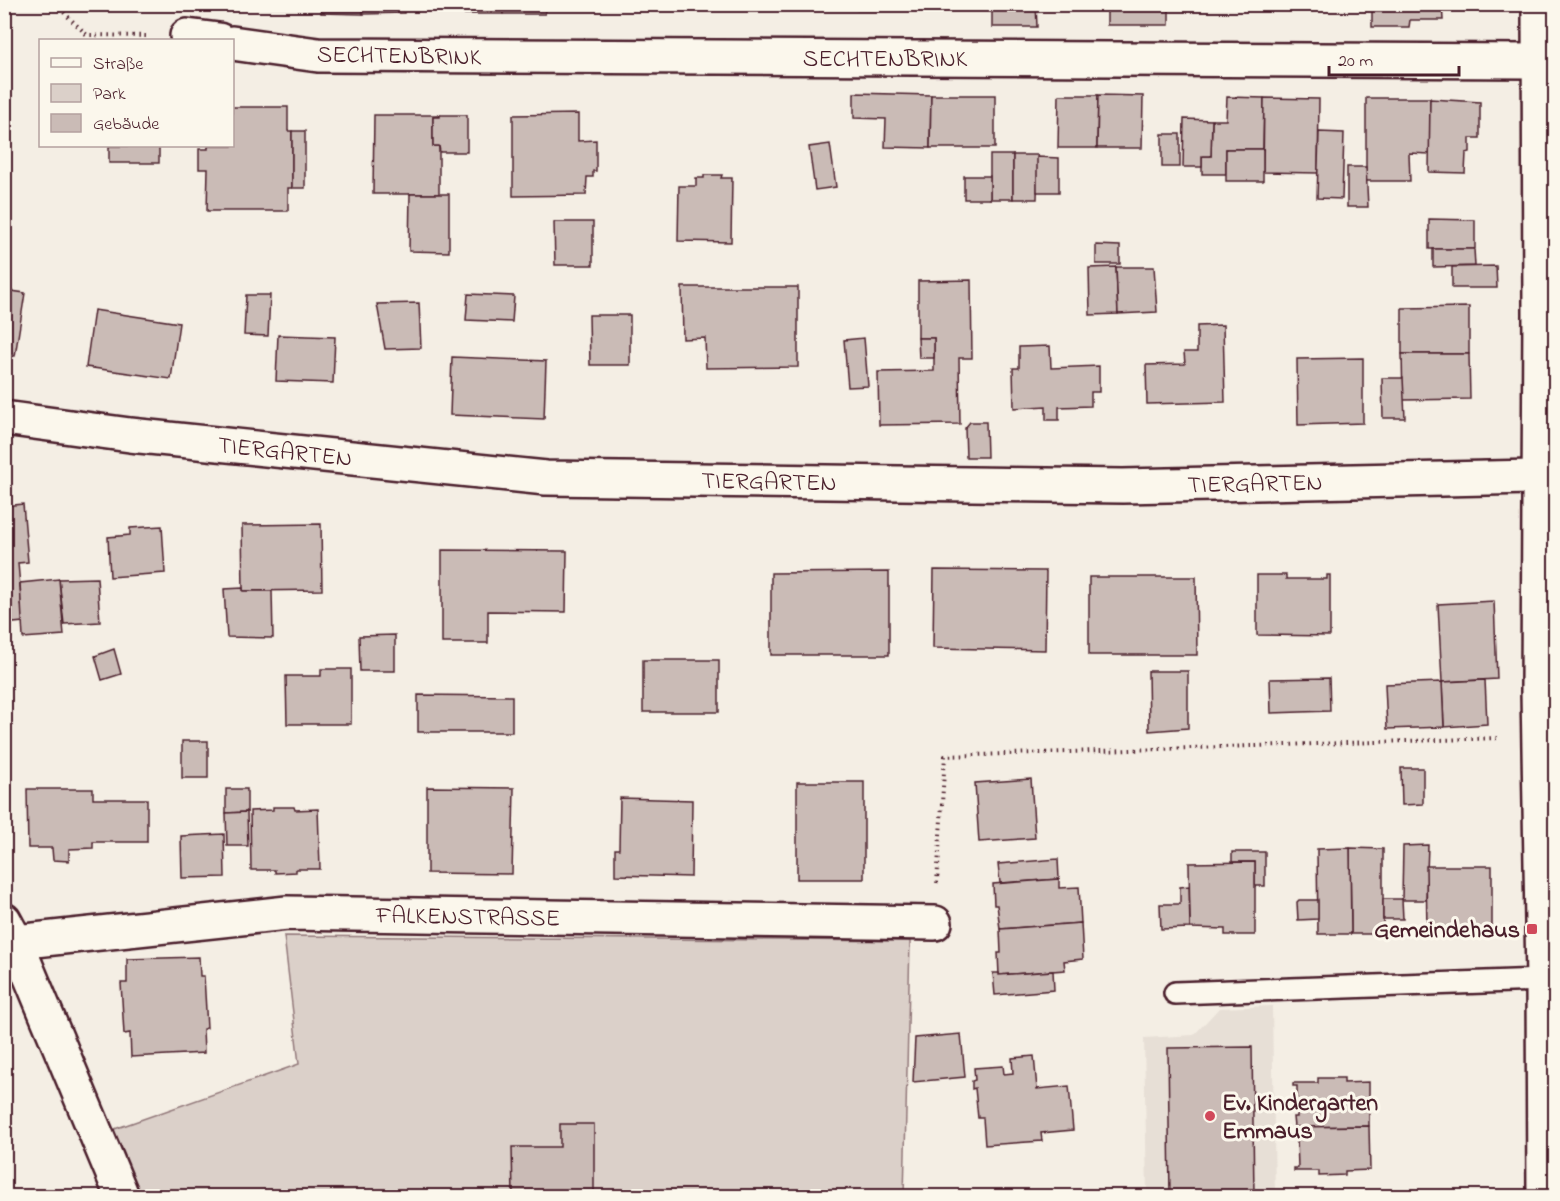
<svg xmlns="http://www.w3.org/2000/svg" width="1560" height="1201" viewBox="0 0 1560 1201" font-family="'Indie Flower',sans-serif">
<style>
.built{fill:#e7dfd6}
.green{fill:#dbd0c9;stroke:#92787a;stroke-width:1.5}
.building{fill:#cabbb6;stroke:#4a1f2b;stroke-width:1.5}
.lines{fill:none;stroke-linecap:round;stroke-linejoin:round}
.lane-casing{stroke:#4a1f2b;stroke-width:26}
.street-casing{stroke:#4a1f2b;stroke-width:38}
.path{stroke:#4a1f2b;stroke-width:4;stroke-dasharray:1.5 4.5;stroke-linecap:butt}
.lane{stroke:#fbf7ec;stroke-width:21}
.street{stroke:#fbf7ec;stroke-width:33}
.poi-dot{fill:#d1495b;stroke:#fbf7ec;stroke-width:2}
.labels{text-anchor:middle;stroke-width:6;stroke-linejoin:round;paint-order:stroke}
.street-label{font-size:24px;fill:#4a1f2b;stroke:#fbf7ec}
.poi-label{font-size:24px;font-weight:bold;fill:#4a1f2b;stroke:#fbf7ec;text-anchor:end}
</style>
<rect width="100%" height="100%" fill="#f4eee4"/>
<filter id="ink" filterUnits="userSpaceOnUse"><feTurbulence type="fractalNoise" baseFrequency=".0167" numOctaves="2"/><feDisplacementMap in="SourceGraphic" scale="12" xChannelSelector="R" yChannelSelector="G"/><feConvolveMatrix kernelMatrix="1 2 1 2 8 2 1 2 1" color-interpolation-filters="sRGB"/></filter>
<g filter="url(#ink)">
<path class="built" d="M 1272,1006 L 1275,1196 L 910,1196 L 910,1194 L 1147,1195 L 1144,1038 L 1194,1035 L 1219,1008 Z"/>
<path class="green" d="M 284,936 L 910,941 L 904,1196 L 138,1196 L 109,1131 L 299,1064 Z"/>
<g class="building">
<path d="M 321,4 L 363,4 L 363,14 L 321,13 Z"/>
<path d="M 363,4 L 404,4 L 404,13 L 363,14 Z"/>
<rect x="462" y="4" width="41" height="10"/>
<rect x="503" y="4" width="42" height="10"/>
<rect x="857" y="4" width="59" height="6"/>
<path d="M 992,4 L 1036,4 L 1037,27 L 992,27 Z"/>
<rect x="1107" y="4" width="62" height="21"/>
<path d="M 1372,4 L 1442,4 L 1443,20 L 1410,20 L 1409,27 L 1372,27 Z"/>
<path d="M 854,93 L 931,95 L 930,148 L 885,147 L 886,119 L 854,118 Z"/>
<path d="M 931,95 L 995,95 L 995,148 L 930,148 Z"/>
<path d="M 1059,95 L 1098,95 L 1097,148 L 1058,148 Z"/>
<path d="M 1098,95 L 1143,96 L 1142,148 L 1097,148 Z"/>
<path d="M 1227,97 L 1264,98 L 1263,149 L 1226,149 L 1226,174 L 1202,174 L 1202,156 L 1211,156 L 1212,120 L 1226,120 Z"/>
<path d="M 1264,98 L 1319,99 L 1318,173 L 1263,172 Z"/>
<path d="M 1366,98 L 1430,98 L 1430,154 L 1409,153 L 1410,181 L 1366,181 Z"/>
<path d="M 1430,99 L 1480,102 L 1480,138 L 1470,138 L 1470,152 L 1466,153 L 1465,173 L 1429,172 Z"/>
<path d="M 232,107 L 288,107 L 288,131 L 292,131 L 292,188 L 288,188 L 288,211 L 207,211 L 208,169 L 199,169 L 199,149 L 208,149 L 208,146 L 232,146 Z"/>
<path d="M 578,114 L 578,141 L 596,140 L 596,171 L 593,171 L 593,177 L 587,177 L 586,195 L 513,196 L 513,115 Z"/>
<path d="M 374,115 L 440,115 L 440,117 L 433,117 L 433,146 L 439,146 L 439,194 L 373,194 Z"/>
<path d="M 440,115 L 467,115 L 467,152 L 440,152 L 439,146 L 433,146 L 433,117 L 440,117 Z"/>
<path d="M 1184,119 L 1212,120 L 1211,156 L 1202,156 L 1202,167 L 1183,167 Z"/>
<rect x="292" y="131" width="13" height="57"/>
<path d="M 1319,132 L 1344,133 L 1342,199 L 1317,198 Z"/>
<rect x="1162" y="134" width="18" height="33"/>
<path d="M 830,144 L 836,187 L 815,190 L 809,147 Z"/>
<rect x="109" y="146" width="50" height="17"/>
<rect x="1226" y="149" width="37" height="32"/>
<rect x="990" y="155" width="23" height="44"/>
<path d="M 1013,155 L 1038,155 L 1037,199 L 1013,199 Z"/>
<path d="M 1037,157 L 1059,158 L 1059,192 L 1037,192 Z"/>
<path d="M 1347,167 L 1366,167 L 1368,207 L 1347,207 Z"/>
<path d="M 704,175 L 722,175 L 721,178 L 732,178 L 731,242 L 678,241 L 679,186 L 696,186 L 696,178 L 704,178 Z"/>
<rect x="964" y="176" width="26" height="23"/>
<path d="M 410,194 L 449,194 L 449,252 L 409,251 Z"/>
<path d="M 1429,219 L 1475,220 L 1475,249 L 1429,249 Z"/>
<path d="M 554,222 L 593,222 L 593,265 L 555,265 Z"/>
<path d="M 1096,245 L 1120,246 L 1120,264 L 1096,264 Z"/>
<path d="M 1433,249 L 1474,249 L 1475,266 L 1433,267 Z"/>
<path d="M 1496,266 L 1497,288 L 1452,288 L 1452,267 Z"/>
<path d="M 1116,267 L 1118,314 L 1090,315 L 1089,268 Z"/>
<path d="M 1116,267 L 1154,267 L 1157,312 L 1118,314 Z"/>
<path d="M 971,280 L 972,358 L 959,358 L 960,424 L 879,425 L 878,372 L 934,371 L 934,338 L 918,338 L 918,281 Z"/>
<path d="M 682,287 L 798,287 L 798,367 L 706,368 L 705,338 L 683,339 Z"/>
<path d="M 4,290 L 25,293 L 15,356 L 4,355 Z"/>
<path d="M 468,294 L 514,296 L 512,322 L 466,320 Z"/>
<path d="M 246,295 L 270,295 L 268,336 L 244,335 Z"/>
<path d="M 419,303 L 421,348 L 385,349 L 377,304 Z"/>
<path d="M 1469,307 L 1469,354 L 1402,354 L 1402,308 Z"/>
<path d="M 94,310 L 179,323 L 171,379 L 86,367 Z"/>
<path d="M 589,315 L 630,315 L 630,365 L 590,365 Z"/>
<path d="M 1223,325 L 1225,402 L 1147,404 L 1146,365 L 1185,364 L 1184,352 L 1197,352 L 1197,326 Z"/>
<path d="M 278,335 L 335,337 L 333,383 L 276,381 Z"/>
<path d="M 864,338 L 868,386 L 848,387 L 844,340 Z"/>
<path d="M 918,338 L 934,338 L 934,358 L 919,358 Z"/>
<path d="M 1050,346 L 1051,368 L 1099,366 L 1099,392 L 1091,392 L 1091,406 L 1059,407 L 1059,420 L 1046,420 L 1046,406 L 1014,408 L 1013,368 L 1019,368 L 1019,347 Z"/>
<path d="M 1402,354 L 1469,354 L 1470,399 L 1403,400 Z"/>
<path d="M 452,357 L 546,361 L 544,419 L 450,415 Z"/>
<path d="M 1363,358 L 1363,423 L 1298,425 L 1297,359 Z"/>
<path d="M 1382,378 L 1403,378 L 1405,418 L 1383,418 Z"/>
<path d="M 970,422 L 986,422 L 987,457 L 966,457 L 965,428 Z"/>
<path d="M 23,504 L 28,562 L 18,563 L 23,622 L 4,624 L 4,506 Z"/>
<path d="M 321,524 L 322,590 L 243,591 L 242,525 Z"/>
<path d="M 162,526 L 165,573 L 110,577 L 108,537 L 130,535 L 130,528 Z"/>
<path d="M 442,550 L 567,551 L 566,612 L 488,611 L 488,643 L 442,643 Z"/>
<path d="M 934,570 L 1046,571 L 1045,650 L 933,648 Z"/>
<path d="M 889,572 L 889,655 L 771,655 L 771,573 Z"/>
<path d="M 1257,575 L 1286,575 L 1286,579 L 1327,579 L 1327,575 L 1330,575 L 1330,636 L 1257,635 Z"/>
<path d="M 1089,577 L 1196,577 L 1197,655 L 1089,655 Z"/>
<path d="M 97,578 L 100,622 L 64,624 L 59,579 Z"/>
<path d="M 59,579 L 64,635 L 23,638 L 20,583 Z"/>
<path d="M 243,588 L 243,591 L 272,591 L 273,638 L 227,637 L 224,589 Z"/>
<path d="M 1494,601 L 1497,679 L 1442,682 L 1438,604 Z"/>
<path d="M 395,635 L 395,671 L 360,671 L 359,636 Z"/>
<path d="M 114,649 L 121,674 L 102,680 L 95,656 Z"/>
<rect x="643" y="660" width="76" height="52"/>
<path d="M 321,669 L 351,669 L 351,724 L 287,724 L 286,676 L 321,676 Z"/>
<path d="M 1148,671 L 1188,671 L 1188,728 L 1149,731 Z"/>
<path d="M 1329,678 L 1330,711 L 1271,713 L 1270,679 Z"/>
<path d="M 1485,680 L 1487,724 L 1444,727 L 1442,682 Z"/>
<path d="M 1442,682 L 1444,727 L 1387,729 L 1385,684 Z"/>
<path d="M 418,695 L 512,696 L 512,732 L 418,732 Z"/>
<rect x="182" y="741" width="26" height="37"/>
<path d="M 1401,768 L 1423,768 L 1423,804 L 1402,805 Z"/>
<path d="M 1031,779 L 1035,838 L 979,842 L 975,783 Z"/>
<rect x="797" y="782" width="67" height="97"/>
<path d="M 427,787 L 514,788 L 512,874 L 427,873 Z"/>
<path d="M 27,789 L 93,789 L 93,799 L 147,799 L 147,842 L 93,842 L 93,848 L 69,849 L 69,861 L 53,860 L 52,848 L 28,848 Z"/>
<path d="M 226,789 L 247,789 L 247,812 L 226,813 Z"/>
<path d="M 620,798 L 692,800 L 691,877 L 615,875 L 615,849 L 619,849 Z"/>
<path d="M 273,807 L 294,807 L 295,810 L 318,809 L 320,869 L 296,869 L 296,872 L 275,873 L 275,870 L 251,870 L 250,811 L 273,810 Z"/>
<path d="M 247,812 L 248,846 L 227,846 L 226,813 Z"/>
<path d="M 224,834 L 225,877 L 182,878 L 181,836 Z"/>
<path d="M 1428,845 L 1426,900 L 1402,900 L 1403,846 Z"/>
<path d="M 1350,848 L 1383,849 L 1383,934 L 1351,934 Z"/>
<path d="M 1350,848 L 1351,934 L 1318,934 L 1317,849 Z"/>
<path d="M 1232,852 L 1265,852 L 1265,886 L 1255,886 L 1255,862 L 1232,862 Z"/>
<path d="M 1058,859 L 1059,879 L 1000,883 L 998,864 Z"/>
<path d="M 1255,862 L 1255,935 L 1225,935 L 1225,929 L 1190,928 L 1189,863 Z"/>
<path d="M 1426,866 L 1492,866 L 1492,931 L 1427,931 Z"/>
<path d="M 1059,879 L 1059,888 L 1079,887 L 1081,923 L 1000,929 L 997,905 L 994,905 L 993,884 Z"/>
<path d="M 1189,886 L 1190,928 L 1161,929 L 1160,904 L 1180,904 L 1180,887 Z"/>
<path d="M 1383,899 L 1402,899 L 1403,919 L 1383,919 Z"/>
<path d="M 1299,900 L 1318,900 L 1318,919 L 1298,920 L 1297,902 Z"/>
<path d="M 1081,923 L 1083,959 L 1064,961 L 1065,970 L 999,975 L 998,953 L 1001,953 L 1000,929 Z"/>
<path d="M 199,957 L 200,976 L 204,976 L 207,1028 L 203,1029 L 204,1053 L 131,1057 L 130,1033 L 124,1034 L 121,983 L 127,983 L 127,959 Z"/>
<path d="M 1053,971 L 1054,990 L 995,995 L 993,973 L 999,973 L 999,975 Z"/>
<path d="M 961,1034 L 965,1077 L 913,1082 L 915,1038 Z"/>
<path d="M 1252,1047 L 1254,1196 L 1170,1196 L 1168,1048 Z"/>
<path d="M 1034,1056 L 1037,1089 L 1069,1086 L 1073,1130 L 1041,1133 L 1042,1141 L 985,1145 L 983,1118 L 978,1118 L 975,1088 L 972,1089 L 972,1081 L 975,1080 L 974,1068 L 1003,1066 L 1004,1074 L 1013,1073 L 1012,1058 Z"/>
<path d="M 1318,1078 L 1344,1078 L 1344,1083 L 1369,1082 L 1369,1126 L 1294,1127 L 1293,1117 L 1297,1117 L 1297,1086 L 1293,1086 L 1293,1083 L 1318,1083 Z"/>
<path d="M 560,1124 L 594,1124 L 594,1196 L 513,1196 L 512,1147 L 560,1147 Z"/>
<path d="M 1369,1126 L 1370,1170 L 1345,1171 L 1345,1175 L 1319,1176 L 1319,1171 L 1294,1171 L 1294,1168 L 1298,1168 L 1297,1137 L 1294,1137 L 1294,1127 Z"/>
</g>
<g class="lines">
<defs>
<path id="lane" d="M 1175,993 L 1543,980"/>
<g id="street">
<path d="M 1539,4 L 1540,313 L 1538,691 L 1543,980 L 1544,1196"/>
<path d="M 187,36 L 219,40"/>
<path d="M 232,43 L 318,55 L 1539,61"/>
<path d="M 4,418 L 130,435 L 546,478 L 1123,486 L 1538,477"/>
<path d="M 4,920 L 16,942 L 122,1196"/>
<path d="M 4,946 L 16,942 L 287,913 L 935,923"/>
</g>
</defs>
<use href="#lane" class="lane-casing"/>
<use href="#street" class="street-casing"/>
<g class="path">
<path d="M 55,4 L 87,35 L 150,36"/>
<path d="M 937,883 L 945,756 L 1500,738"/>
</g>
<use href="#lane" class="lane"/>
<use href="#street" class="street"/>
</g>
</g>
<g class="poi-dot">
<rect x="1526" y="923" width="12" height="12" rx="3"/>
<circle cx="1210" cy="1116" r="6"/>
</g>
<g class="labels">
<g class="street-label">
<text transform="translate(399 55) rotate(1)" y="8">SECHTENBRINK</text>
<text x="885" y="66">SECHTENBRINK</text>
<text transform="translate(285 451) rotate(6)" y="8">TIERGARTEN</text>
<text transform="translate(769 481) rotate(1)" y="8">TIERGARTEN</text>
<text transform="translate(1255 483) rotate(-1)" y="8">TIERGARTEN</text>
<text transform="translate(468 916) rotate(1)" y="8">FALKENSTRASSE</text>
</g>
<g class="poi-label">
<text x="1520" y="937">Gemeindehaus</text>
<text x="1222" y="1110" text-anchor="start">Ev. Kindergarten<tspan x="1222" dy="28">Emmaus</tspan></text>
</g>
</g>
<rect width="1560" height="1201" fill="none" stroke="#fbf7ec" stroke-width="24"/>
<rect x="12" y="12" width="1536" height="1177" fill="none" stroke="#4a1f2b" stroke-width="2" filter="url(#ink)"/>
<rect x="39" y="39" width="195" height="108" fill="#fbf7ec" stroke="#b4a19f" stroke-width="1.5"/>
<rect x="51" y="58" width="30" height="9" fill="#fbf7ec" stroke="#b4a19f" stroke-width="1.5"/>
<text x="93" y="69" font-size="18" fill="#4a1f2b">Straße</text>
<rect x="51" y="84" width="30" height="18" fill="#dbd0c9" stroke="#b4a19f" stroke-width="1.5"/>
<text x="93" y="99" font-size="18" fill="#4a1f2b">Park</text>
<rect x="51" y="114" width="30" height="18" fill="#cabbb6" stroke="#b4a19f" stroke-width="1.5"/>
<text x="93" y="129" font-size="18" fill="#4a1f2b">Gebäude</text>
<path d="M1329 66v9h130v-9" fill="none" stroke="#4a1f2b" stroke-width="3"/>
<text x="1338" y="66" font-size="18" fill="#4a1f2b" stroke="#fbf7ec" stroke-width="4.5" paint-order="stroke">20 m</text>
</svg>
